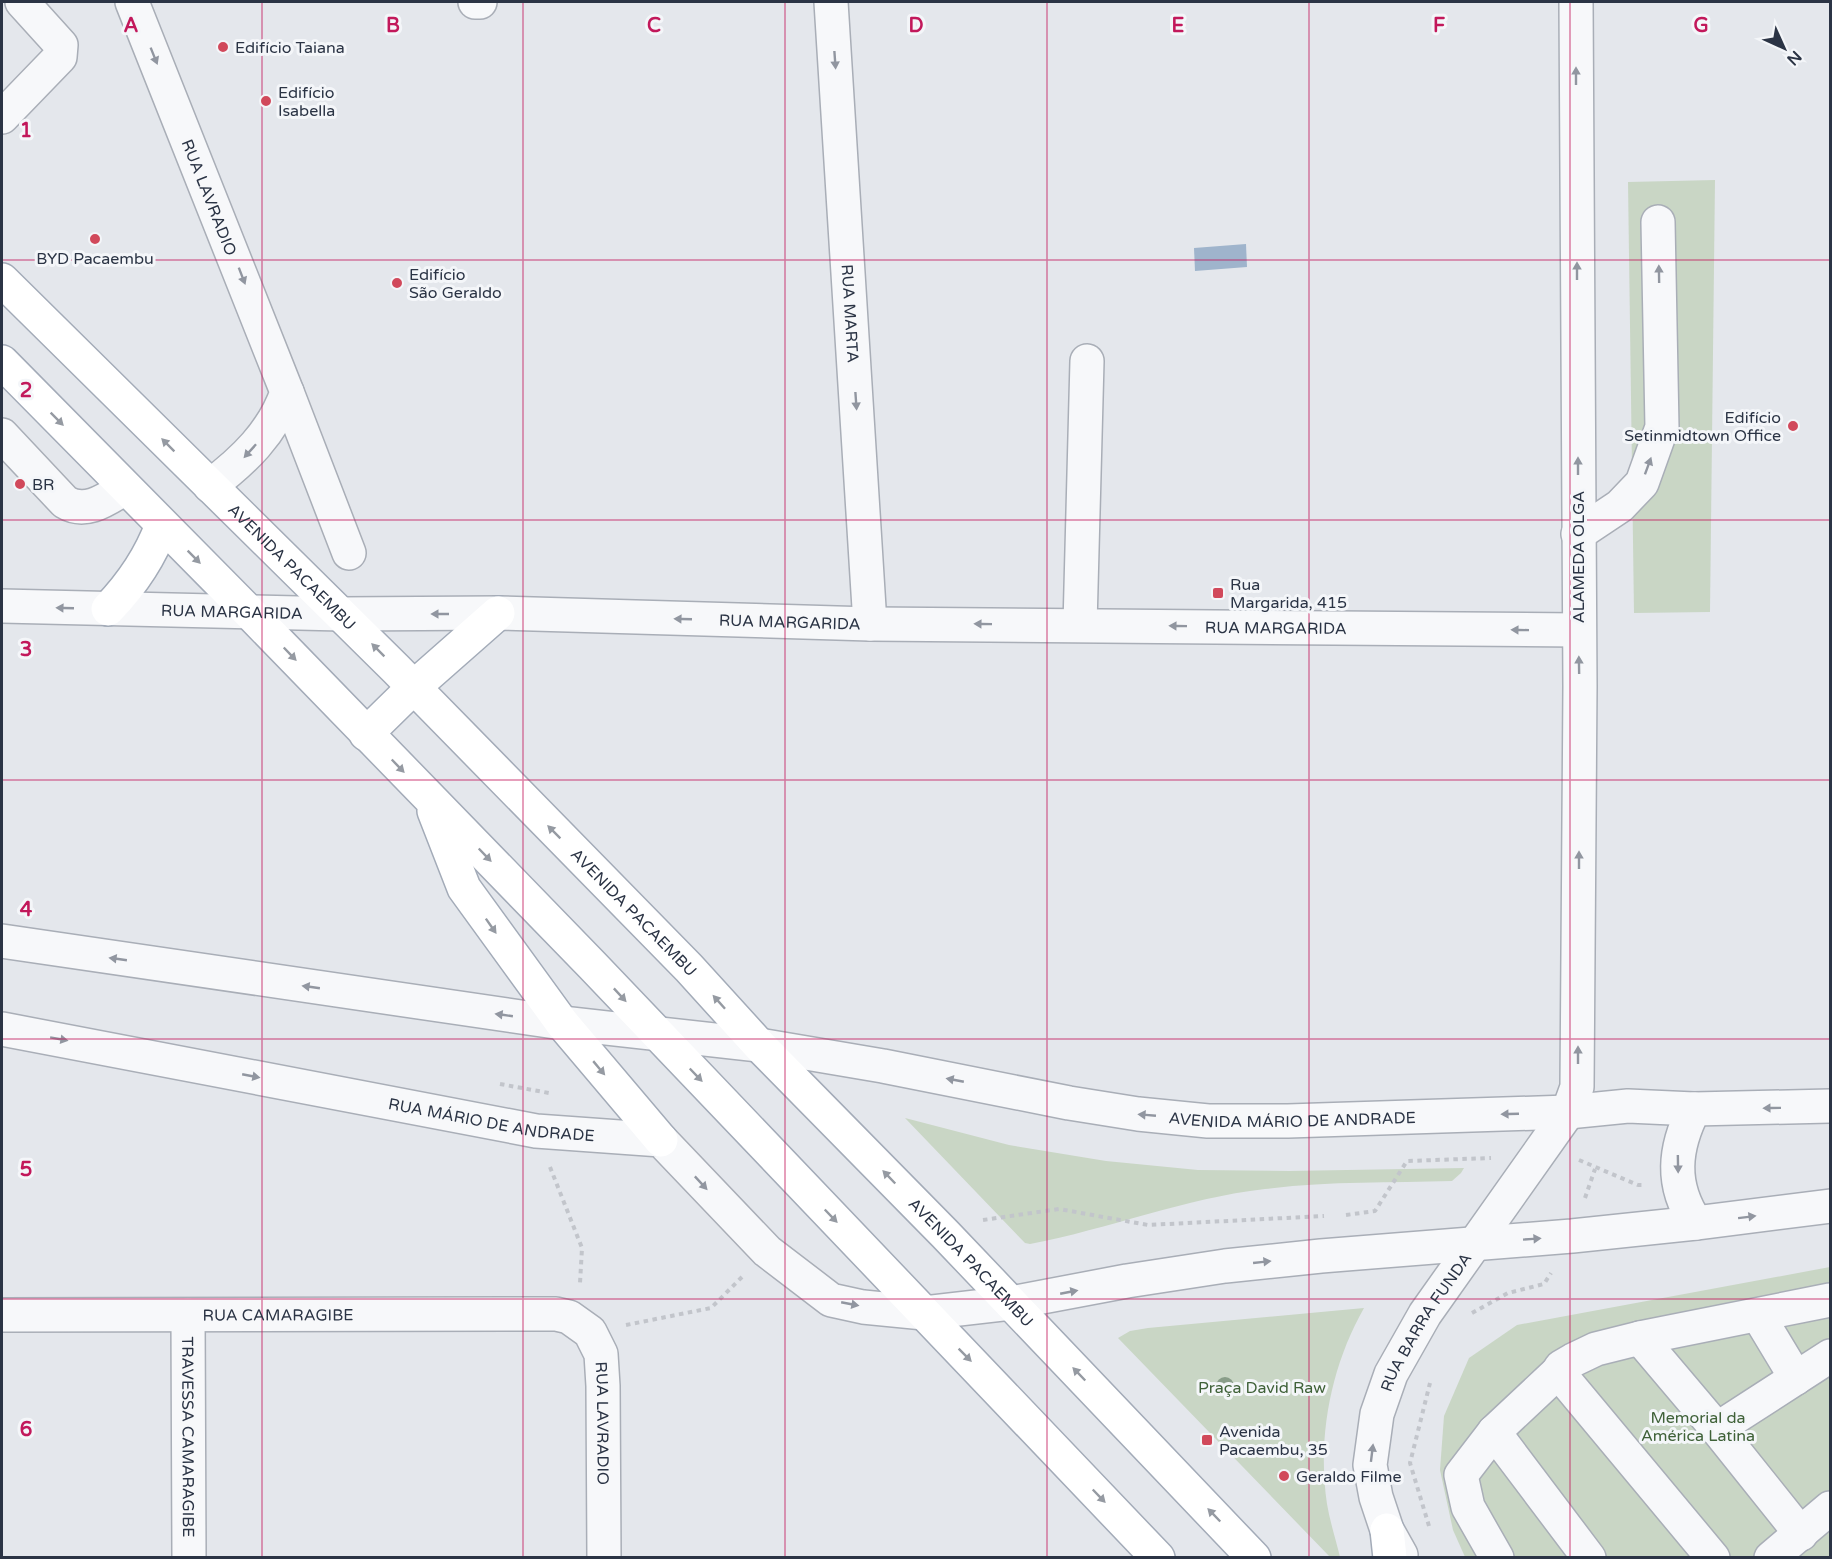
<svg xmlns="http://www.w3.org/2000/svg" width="1832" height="1559" viewBox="0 0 1832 1559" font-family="'Varela Round',sans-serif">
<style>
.green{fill:#c9d6c5}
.water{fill:#9fb4cc}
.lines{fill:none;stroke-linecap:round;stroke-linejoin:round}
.minor-casing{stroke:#a9aeb7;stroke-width:36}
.major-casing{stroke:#a3abb8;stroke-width:36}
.path{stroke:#c2c5cb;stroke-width:4;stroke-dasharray:4.5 4.5;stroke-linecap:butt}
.minor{stroke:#f7f8fa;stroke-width:33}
.major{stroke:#fff;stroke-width:33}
.tree{fill:#899d89}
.oneway{fill:#9196a0}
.oneway2{fill:#959aa2}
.grid{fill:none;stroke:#c2185b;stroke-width:1.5;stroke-opacity:0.55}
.poi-dot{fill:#d1495b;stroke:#f4f6f9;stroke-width:2}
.labels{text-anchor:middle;stroke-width:6;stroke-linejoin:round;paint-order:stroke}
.poi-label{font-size:16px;fill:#2b3445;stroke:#f4f6f9;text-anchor:start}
.street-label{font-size:16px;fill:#2b3445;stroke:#f4f6f9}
.park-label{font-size:16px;fill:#3f6138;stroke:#f4f6f9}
.grid-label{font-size:20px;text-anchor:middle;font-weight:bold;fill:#c2185b;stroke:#f4f6f9;stroke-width:6;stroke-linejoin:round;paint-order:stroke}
</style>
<rect width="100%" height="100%" fill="#e4e7ec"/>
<g class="green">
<path d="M 1715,180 L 1710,612 L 1634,613 L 1628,182 Z"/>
<path d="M 905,1118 L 1009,1145 L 1106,1161 L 1198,1170 L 1289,1171 L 1464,1168 L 1461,1173 L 1452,1181 C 1390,1183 1327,1181 1265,1189 C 1185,1198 1109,1229 1030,1244 L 1025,1243 Z"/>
<path d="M 1830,1267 L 1830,1557 L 1465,1557 L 1453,1530 L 1440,1470 L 1444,1416 L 1469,1358 L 1517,1325 Z"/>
<path d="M 1364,1308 C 1331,1366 1317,1437 1327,1504 C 1330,1522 1336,1540 1340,1557 L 1330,1557 L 1118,1338 L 1130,1331 L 1148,1328 Z"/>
</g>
<path class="water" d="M 1246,244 L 1247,267 L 1195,271 L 1194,248 Z"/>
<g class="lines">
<defs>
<g id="minor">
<path id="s1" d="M 132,2 L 287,392 C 273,433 243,461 210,486"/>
<path d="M 475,2 L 480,2"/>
<path id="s2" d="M 831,2 L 870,624"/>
<path d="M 2,117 L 60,57 L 61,45 L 22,2"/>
<path d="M 287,392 L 349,553"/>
<path d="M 2,435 L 65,502 C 86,515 107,499 125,488"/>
<path d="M 1578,534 L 1620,506 L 1642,483 L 1662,427 L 1658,222"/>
<path id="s3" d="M 2,606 L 342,614 L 498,613 L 870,624 L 1579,630"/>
<path d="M 1080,625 L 1087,361"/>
<path id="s4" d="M 2,941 L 562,1023 L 759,1045 L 883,1066 L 1069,1103 L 1138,1114 L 1208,1121 L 1288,1121 L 1568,1112 L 1628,1106 L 1694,1109 L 1830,1106"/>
<path id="s5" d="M 2,1029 L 536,1131 L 661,1140 L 767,1251 L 831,1300 L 863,1307 L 924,1313 L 1011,1303 L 1127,1281 L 1225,1266 L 1321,1256 L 1572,1236 L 1696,1223 L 1830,1206"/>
<path d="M 1694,1109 C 1674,1148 1670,1185 1696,1223"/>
<path id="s6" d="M 2,1315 L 556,1314 L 569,1317 L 590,1332 L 601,1354 L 603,1386 L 604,1558"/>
<path id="s7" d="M 188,1315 L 189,1558"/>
<path d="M 1758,1315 L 1796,1378"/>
<path d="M 1640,1338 L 1717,1429 L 1801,1534"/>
<path d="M 1717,1429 L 1830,1356"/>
<path d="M 1494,1432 L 1589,1558"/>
<path id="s8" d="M 1401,1555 L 1387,1530 L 1376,1497 L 1370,1465 L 1377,1414 L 1391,1374 L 1425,1314 L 1568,1112 L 1577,1087 L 1580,686 L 1576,2"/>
<path d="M 1497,1558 L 1468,1507 L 1461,1475 L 1494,1432 L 1558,1372"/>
<path d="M 1713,1558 L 1558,1372 L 1561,1367 L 1573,1360 L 1596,1349 L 1640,1338 L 1830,1300"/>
<path d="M 1771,1558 L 1830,1508"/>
</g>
<g id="major">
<path id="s9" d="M 2,280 L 396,669 L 689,968 L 759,1045 L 945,1234 L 1254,1558"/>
<path d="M 2,362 L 249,612 L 592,965 L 1158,1558"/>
<path d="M 108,609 C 132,584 150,558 162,525"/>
<path d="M 366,734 L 414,687 L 498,613"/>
<path d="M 434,811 L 464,888 L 562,1023 L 661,1140"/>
<path d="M 1387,1530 L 1390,1558"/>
</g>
</defs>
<use href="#minor" class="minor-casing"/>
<use href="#major" class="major-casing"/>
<g class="path">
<path d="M 500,1084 L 549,1093"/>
<path d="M 1579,1160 L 1638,1185 L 1644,1185"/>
<path d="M 550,1167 L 582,1248 L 580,1283"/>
<path d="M 1585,1198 L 1595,1169"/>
<path d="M 1346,1215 L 1375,1211 L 1407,1161 L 1491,1158"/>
<path d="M 983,1220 L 1059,1209 L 1148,1225 L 1324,1216"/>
<path d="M 1472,1313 L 1508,1293 L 1544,1284 L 1551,1273"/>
<path d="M 626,1325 L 711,1308 L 742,1277"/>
<path d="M 1429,1526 L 1410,1463 L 1430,1383"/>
</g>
<use href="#minor" class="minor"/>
<use href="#major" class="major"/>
</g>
<circle class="tree" cx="1225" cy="1386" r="9"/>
<defs><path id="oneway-solid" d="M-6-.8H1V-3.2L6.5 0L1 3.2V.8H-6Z" transform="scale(1.5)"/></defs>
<g class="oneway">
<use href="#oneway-solid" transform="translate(154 56) rotate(68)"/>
<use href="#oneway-solid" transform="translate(835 60) rotate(86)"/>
<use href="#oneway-solid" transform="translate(1576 76) rotate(-90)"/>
<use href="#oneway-solid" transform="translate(1577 271) rotate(-90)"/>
<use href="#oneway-solid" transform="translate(1659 274) rotate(-91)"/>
<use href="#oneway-solid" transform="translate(242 276) rotate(69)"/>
<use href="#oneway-solid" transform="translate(856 401) rotate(86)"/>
<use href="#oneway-solid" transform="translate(250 451) rotate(132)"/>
<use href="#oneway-solid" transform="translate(1578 466) rotate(-90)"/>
<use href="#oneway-solid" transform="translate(1648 466) rotate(-70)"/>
<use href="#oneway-solid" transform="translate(65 608) rotate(-178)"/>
<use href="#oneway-solid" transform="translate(440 614) rotate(180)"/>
<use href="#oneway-solid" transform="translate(683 619) rotate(-178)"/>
<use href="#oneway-solid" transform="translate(983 624) rotate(-179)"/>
<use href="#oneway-solid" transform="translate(1178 626) rotate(-179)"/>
<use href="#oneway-solid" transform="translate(1520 630) rotate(-179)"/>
<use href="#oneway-solid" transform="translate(1579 665) rotate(-91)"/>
<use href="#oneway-solid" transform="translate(1579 860) rotate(-90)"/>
<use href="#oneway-solid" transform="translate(118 959) rotate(-172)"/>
<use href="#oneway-solid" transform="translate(311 987) rotate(-172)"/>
<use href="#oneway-solid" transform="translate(504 1015) rotate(-172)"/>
<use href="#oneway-solid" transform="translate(59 1039) rotate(10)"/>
<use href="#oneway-solid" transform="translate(1578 1055) rotate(-90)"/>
<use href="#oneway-solid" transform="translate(251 1076) rotate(11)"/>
<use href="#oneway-solid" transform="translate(955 1080) rotate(-169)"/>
<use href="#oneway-solid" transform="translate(1772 1108) rotate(179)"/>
<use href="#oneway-solid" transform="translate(1510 1114) rotate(178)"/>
<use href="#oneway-solid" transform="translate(1147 1115) rotate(-175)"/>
<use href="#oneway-solid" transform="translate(1678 1164) rotate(89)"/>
<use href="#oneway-solid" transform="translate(701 1183) rotate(47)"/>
<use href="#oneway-solid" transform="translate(1747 1217) rotate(-7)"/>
<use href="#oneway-solid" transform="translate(1532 1239) rotate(-4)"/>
<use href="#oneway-solid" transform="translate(1262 1262) rotate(-6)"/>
<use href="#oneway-solid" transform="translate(1069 1292) rotate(-11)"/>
<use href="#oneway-solid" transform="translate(850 1304) rotate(11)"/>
<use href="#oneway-solid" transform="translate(1372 1453) rotate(-83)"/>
</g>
<g class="oneway2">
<use href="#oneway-solid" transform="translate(57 419) rotate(45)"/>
<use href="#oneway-solid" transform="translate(168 445) rotate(-135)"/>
<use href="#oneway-solid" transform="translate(194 557) rotate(45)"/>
<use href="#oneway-solid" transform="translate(378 650) rotate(-135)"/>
<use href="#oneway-solid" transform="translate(290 654) rotate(46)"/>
<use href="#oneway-solid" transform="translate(398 766) rotate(46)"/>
<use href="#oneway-solid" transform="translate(554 832) rotate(-135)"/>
<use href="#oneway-solid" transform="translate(485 855) rotate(46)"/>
<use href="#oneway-solid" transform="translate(491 926) rotate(55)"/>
<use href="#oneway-solid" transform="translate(620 995) rotate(47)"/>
<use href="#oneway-solid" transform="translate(719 1002) rotate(-132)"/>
<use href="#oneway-solid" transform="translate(599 1068) rotate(50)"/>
<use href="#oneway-solid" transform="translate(696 1075) rotate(46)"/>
<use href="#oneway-solid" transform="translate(889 1177) rotate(-134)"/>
<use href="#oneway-solid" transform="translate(831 1216) rotate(46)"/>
<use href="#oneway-solid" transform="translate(965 1355) rotate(45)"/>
<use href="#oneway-solid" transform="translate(1079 1374) rotate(-134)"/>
<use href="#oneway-solid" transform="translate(1099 1496) rotate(46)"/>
<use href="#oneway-solid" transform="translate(1214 1515) rotate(-134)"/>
</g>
<path class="grid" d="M 262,2 L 262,1558M 523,2 L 523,1558M 785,2 L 785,1558M 1047,2 L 1047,1558M 1309,2 L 1309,1558M 1570,2 L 1570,1558M 2,260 L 1830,260M 2,520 L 1830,520M 2,780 L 1830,780M 2,1039 L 1830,1039M 2,1299 L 1830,1299"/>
<g class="poi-dot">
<circle cx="223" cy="47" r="6"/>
<circle cx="266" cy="101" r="6"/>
<circle cx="95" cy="239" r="6"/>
<circle cx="397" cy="283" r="6"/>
<circle cx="1793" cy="426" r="6"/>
<circle cx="20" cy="484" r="6"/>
<rect x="1212" y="587" width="12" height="12" rx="3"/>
<rect x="1201" y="1434" width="12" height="12" rx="3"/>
<circle cx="1284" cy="1476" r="6"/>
</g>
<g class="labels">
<g class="poi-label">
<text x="235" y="53">Edifício Taiana</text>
<text x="278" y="98">Edifício<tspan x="278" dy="18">Isabella</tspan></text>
<text x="95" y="264" text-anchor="middle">BYD Pacaembu</text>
<text x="409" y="280">Edifício<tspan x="409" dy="18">São Geraldo</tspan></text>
<text x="1781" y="423" text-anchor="end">Edifício<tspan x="1781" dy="18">Setinmidtown Office</tspan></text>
<text x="32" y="490">BR</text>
<text x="1230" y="590">Rua<tspan x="1230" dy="18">Margarida, 415</tspan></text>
<text x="1219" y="1437">Avenida<tspan x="1219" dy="18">Pacaembu, 35</tspan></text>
<text x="1296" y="1482">Geraldo Filme</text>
</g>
<g class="street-label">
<text dy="6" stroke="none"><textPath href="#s1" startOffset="210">RUA LAVRADIO</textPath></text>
<text dy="6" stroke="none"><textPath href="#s2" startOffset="312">RUA MARTA</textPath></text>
<text transform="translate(1578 557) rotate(-90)" y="6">ALAMEDA OLGA</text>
<text dy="6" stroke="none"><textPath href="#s9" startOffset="408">AVENIDA PACAEMBU</textPath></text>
<text dy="6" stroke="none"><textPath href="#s3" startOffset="230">RUA MARGARIDA</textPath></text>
<text dy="6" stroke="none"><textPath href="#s3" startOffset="788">RUA MARGARIDA</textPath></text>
<text dy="6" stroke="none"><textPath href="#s3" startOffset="1274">RUA MARGARIDA</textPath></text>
<text dy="6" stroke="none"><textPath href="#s9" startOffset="894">AVENIDA PACAEMBU</textPath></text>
<text dy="6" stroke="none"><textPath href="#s4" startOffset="1304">AVENIDA MÁRIO DE ANDRADE</textPath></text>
<text dy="6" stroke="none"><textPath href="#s5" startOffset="498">RUA MÁRIO DE ANDRADE</textPath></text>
<text dy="6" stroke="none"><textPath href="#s9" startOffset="1380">AVENIDA PACAEMBU</textPath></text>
<text dy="6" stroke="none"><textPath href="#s6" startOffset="276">RUA CAMARAGIBE</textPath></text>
<text dy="6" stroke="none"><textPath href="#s8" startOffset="252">RUA BARRA FUNDA</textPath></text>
<text dy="6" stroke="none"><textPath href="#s6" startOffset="687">RUA LAVRADIO</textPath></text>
<text dy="6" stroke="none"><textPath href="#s7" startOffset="122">TRAVESSA CAMARAGIBE</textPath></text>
</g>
<g class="park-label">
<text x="1262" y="1393">Praça David Raw</text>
<text x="1698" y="1423">Memorial da<tspan x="1698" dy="18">América Latina</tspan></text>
</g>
</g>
<g class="grid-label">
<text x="131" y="32">A</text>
<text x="393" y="32">B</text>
<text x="654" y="32">C</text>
<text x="916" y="32">D</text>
<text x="1178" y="32">E</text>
<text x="1439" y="32">F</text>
<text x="1701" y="32">G</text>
<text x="26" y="137">1</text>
<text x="26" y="397">2</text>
<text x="26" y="656">3</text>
<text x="26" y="916">4</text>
<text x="26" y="1176">5</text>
<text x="26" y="1436">6</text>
</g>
<rect width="1832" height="1559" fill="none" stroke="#2b3445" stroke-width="6"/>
<g transform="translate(1784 48) rotate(135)" stroke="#f4f6f9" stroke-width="4.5" paint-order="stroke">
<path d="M0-4.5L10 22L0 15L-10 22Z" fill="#2b3445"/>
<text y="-9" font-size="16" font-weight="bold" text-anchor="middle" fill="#2b3445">N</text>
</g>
</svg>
